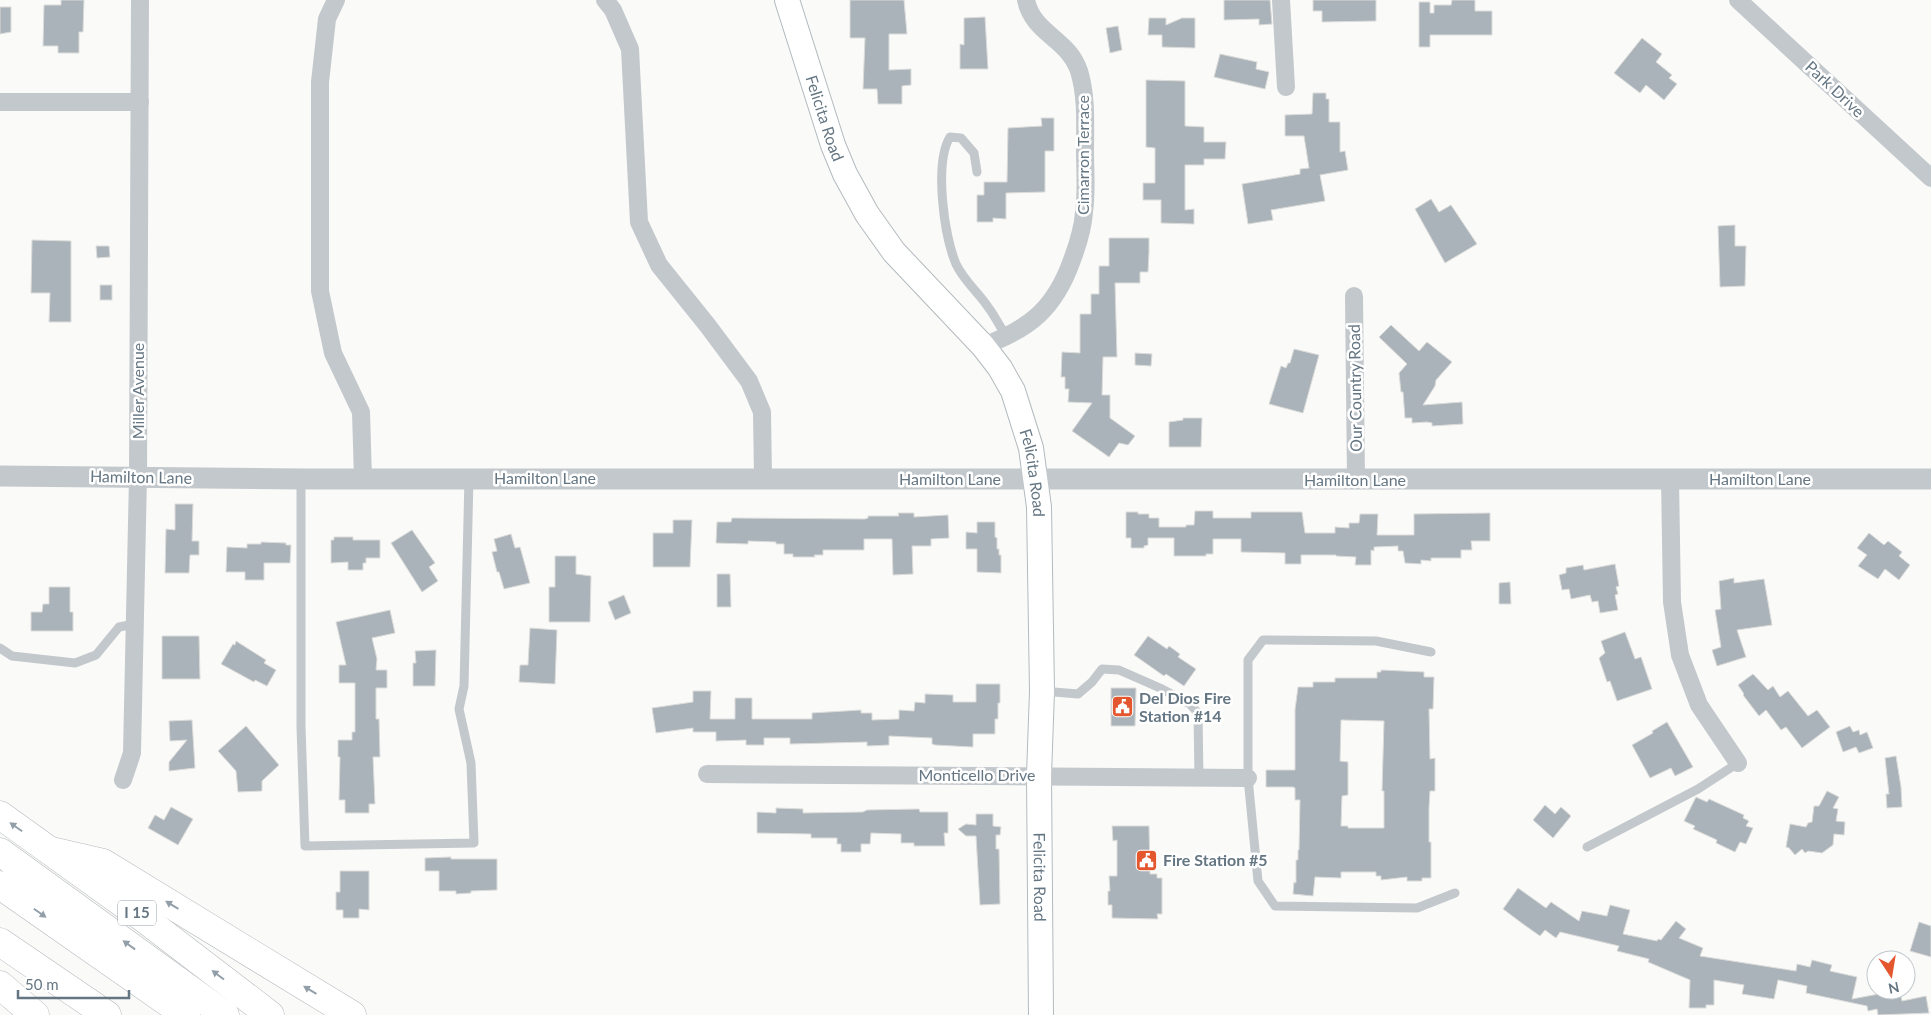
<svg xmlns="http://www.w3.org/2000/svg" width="1931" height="1015" viewBox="0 0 1931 1015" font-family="Lato,sans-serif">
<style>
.building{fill:#aab3b9;stroke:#dcdcda;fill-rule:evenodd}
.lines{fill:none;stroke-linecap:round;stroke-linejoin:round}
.secondary-casing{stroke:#b3babf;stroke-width:26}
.motorway-casing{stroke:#b4b9bd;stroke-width:29}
.service{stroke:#c3c8cc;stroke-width:9}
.minor{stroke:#c3c8cc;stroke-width:18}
.tertiary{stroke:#c3c8cc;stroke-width:21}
.secondary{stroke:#fff;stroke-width:24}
.motorway{stroke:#fff;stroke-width:28}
.oneway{fill:#939fa8}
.labels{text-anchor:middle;stroke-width:5;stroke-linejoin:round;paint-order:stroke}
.shield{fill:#fff;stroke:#939fa8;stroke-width:1}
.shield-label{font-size:15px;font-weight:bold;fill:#657683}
.street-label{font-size:16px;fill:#657683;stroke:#fff}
.poi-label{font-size:16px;font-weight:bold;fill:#657683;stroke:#fff;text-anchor:start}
</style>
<rect width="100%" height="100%" fill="#fafaf8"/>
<g class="building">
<path d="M 61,0 L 84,0 L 83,32 L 79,32 L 79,53 L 58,53 L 58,46 L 43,46 L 44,5 L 61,5 Z"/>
<path d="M 850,0 L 904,0 L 907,34 L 889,34 L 889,70 L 911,69 L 911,85 L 902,86 L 902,104 L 878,104 L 877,89 L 863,89 L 865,38 L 850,38 Z"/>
<path d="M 1224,0 L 1270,0 L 1272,24 L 1259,25 L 1259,19 L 1224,20 Z"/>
<path d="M 1313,0 L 1376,0 L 1376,21 L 1322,22 L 1322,11 L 1313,11 Z"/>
<path d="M 1452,0 L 1475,0 L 1475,11 L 1492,11 L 1492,35 L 1430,35 L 1430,47 L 1419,47 L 1419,2 L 1430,2 L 1430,13 L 1434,13 L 1434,5 L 1451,5 Z"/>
<path d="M 0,7 L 11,7 L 11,32 L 0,34 Z"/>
<path d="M 985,17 L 988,69 L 960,69 L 960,44 L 964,45 L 964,18 Z"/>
<path d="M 1149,18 L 1166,18 L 1166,25 L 1182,18 L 1195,18 L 1195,48 L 1162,47 L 1162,35 L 1148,35 Z"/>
<path d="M 1118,26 L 1122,50 L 1110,53 L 1106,28 Z"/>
<path d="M 1642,38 L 1662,54 L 1656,62 L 1672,75 L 1669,78 L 1677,84 L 1664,100 L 1646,85 L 1640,93 L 1614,73 Z"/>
<path d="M 1220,54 L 1257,62 L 1256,69 L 1269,72 L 1265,89 L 1214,77 Z"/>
<path d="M 1146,80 L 1185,81 L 1185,126 L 1204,127 L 1204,142 L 1226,142 L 1225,159 L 1204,159 L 1204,165 L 1185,165 L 1185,210 L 1194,209 L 1194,224 L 1161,223 L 1161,200 L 1143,200 L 1143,183 L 1155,183 L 1155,148 L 1146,147 Z"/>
<path d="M 1313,93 L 1326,93 L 1326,99 L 1329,99 L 1329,122 L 1340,122 L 1340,152 L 1345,151 L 1348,170 L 1320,175 L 1325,201 L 1271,210 L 1273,220 L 1248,224 L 1242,184 L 1300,174 L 1300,169 L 1309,168 L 1304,136 L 1285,136 L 1285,115 L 1312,114 Z"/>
<path d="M 1041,118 L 1054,118 L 1054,151 L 1045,151 L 1045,192 L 1006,193 L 1006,219 L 993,218 L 993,222 L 977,222 L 977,195 L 984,195 L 984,182 L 1007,182 L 1008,128 L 1042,126 Z"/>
<path d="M 1431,199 L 1439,212 L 1451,205 L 1477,244 L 1445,263 L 1415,209 Z"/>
<path d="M 1735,225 L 1735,246 L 1746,246 L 1745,286 L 1720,287 L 1718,226 Z"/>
<path d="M 1109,238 L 1149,238 L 1149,252 L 1148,272 L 1140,272 L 1140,283 L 1115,283 L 1117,357 L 1103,357 L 1102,395 L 1110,395 L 1110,418 L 1135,436 L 1128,445 L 1119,443 L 1109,457 L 1072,431 L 1092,403 L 1068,402 L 1069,389 L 1065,389 L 1065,377 L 1061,377 L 1062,352 L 1080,353 L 1080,314 L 1091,314 L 1091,294 L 1099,294 L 1099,266 L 1109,266 Z"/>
<path d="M 32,240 L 71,241 L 71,322 L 49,322 L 50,293 L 31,293 Z"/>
<path d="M 96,246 L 109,246 L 110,257 L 97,258 Z"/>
<rect x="100" y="285" width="12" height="15"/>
<path d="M 1391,325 L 1419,351 L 1427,342 L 1452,362 L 1436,380 L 1435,386 L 1423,405 L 1462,402 L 1463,424 L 1432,426 L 1432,423 L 1427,422 L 1412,423 L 1412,418 L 1405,418 L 1403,392 L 1401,392 L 1399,373 L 1407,364 L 1379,337 Z"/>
<path d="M 1294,349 L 1319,355 L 1303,413 L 1269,404 L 1281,366 L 1286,368 L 1288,363 L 1290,363 Z"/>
<path d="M 1135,353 L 1152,354 L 1151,366 L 1135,365 Z"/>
<path d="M 1183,418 L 1202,418 L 1201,447 L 1169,447 L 1169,422 L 1183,420 Z"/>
<path d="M 175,504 L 193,504 L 192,541 L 199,541 L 199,555 L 190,555 L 189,573 L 165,573 L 166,529 L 175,530 Z"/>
<path d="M 1195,511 L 1213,511 L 1213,518 L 1251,518 L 1251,512 L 1302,512 L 1305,533 L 1335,533 L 1335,527 L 1349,528 L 1349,523 L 1359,523 L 1360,514 L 1378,514 L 1377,535 L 1414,535 L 1414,514 L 1490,513 L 1490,541 L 1471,541 L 1472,550 L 1461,550 L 1461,558 L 1431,558 L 1431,561 L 1421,560 L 1421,564 L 1405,563 L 1403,551 L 1398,551 L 1398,546 L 1374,547 L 1374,551 L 1371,550 L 1371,565 L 1355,565 L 1356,557 L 1336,556 L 1336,555 L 1301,555 L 1301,564 L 1285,564 L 1285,553 L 1241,552 L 1241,539 L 1213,539 L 1213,554 L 1206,554 L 1206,556 L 1174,556 L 1174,538 L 1148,538 L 1148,545 L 1144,546 L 1144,548 L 1131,548 L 1131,538 L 1126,538 L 1126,512 L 1138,512 L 1138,514 L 1149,514 L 1149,518 L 1159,518 L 1159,527 L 1186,527 L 1186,525 L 1194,525 Z"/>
<path d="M 898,513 L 914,513 L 914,517 L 948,515 L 949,538 L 931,539 L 931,546 L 912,546 L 913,574 L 893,575 L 892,539 L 864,539 L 864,550 L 823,550 L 823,555 L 814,555 L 815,557 L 793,557 L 793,554 L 784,554 L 784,544 L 776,544 L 776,542 L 748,541 L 748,544 L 716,543 L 717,522 L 731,522 L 732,518 L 865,519 L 868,518 L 868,516 L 899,516 Z"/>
<path d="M 673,520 L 692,520 L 690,567 L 653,567 L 653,533 L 673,533 Z"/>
<path d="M 977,522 L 995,522 L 995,537 L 997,538 L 997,549 L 999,549 L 999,555 L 1001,555 L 1001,573 L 977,572 L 977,549 L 966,549 L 966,532 L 977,533 Z"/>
<path d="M 412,530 L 435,563 L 429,567 L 438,581 L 422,592 L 391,543 Z"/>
<path d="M 1869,533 L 1884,545 L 1888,541 L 1902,552 L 1899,556 L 1910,565 L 1899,580 L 1885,569 L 1878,579 L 1858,566 L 1867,555 L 1857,548 Z"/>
<path d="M 511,534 L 515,548 L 520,547 L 530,583 L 504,589 L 499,572 L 497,572 L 492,552 L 497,551 L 494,539 Z"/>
<path d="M 334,537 L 353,537 L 353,540 L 380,540 L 380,558 L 366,558 L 366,563 L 363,563 L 363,570 L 348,570 L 348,562 L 331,563 L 331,540 L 334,540 Z"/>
<path d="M 261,542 L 286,543 L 286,545 L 291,545 L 290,563 L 264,563 L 264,580 L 245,580 L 245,572 L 226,572 L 227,547 L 247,548 L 247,544 L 261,544 Z"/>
<path d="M 555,556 L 576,556 L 576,574 L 591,576 L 590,622 L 549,622 L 549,587 L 555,587 Z"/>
<path d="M 1615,564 L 1619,586 L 1616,587 L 1618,594 L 1615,595 L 1618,610 L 1600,613 L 1598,601 L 1592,602 L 1590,595 L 1571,599 L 1569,589 L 1562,590 L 1559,575 L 1566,573 L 1566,568 L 1583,565 L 1584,570 Z"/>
<path d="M 717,574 L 730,574 L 731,607 L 717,607 Z"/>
<path d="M 1734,578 L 1734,583 L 1764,579 L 1772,625 L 1737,630 L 1746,657 L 1717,666 L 1712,650 L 1721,647 L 1715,610 L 1721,609 L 1719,581 Z"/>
<path d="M 1510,582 L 1511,604 L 1499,604 L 1499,583 Z"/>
<path d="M 49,587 L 70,587 L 70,612 L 73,612 L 73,631 L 31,631 L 31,612 L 42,612 L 43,604 L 49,604 Z"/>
<path d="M 624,595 L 631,613 L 615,620 L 608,602 Z"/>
<path d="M 390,610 L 395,633 L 372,638 L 377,659 L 376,670 L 387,670 L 387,688 L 376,688 L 376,719 L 379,719 L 380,757 L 373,757 L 375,804 L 369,804 L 369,813 L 345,813 L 345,800 L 339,800 L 340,757 L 338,757 L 338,740 L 352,740 L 352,732 L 355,732 L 355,683 L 339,683 L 339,665 L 346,665 L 336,622 Z"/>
<path d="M 530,628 L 557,630 L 555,684 L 519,682 L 520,665 L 528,665 Z"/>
<path d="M 1625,632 L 1635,659 L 1641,657 L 1652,689 L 1617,701 L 1610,681 L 1607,682 L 1599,658 L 1605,653 L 1601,641 Z"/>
<path d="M 162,636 L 199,636 L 200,679 L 162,679 Z"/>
<path d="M 1148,636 L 1167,649 L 1169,646 L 1180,654 L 1178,657 L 1196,669 L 1184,686 L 1166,674 L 1164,676 L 1134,655 Z"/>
<path d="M 236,641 L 266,660 L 264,663 L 276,670 L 267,686 L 255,680 L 254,682 L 221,664 L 233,644 L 235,645 Z"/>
<path d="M 436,650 L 435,686 L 413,686 L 413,663 L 416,663 L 415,651 Z"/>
<path d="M 1381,670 L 1424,672 L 1424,677 L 1434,677 L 1433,709 L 1429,709 L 1430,759 L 1435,758 L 1435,791 L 1430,791 L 1429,808 L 1429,842 L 1431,842 L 1431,878 L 1422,878 L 1422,881 L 1407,881 L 1407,877 L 1381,880 L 1381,876 L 1376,876 L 1376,872 L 1341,872 L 1341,878 L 1315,877 L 1313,896 L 1293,894 L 1294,882 L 1296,883 L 1296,860 L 1298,860 L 1298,850 L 1299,850 L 1300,800 L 1295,800 L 1295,788 L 1293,787 L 1266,787 L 1266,770 L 1295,770 L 1295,710 L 1298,687 L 1313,687 L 1313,682 L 1335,682 L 1335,678 L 1377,678 L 1377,672 L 1381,672 ZM 1341,720 L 1384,721 L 1382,791 L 1384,791 L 1384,828 L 1348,828 L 1348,826 L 1341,826 L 1342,796 L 1348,795 L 1348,762 L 1340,761 Z"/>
<path d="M 1753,674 L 1768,690 L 1773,686 L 1780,697 L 1788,691 L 1808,716 L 1817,710 L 1830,727 L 1802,748 L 1786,727 L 1781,730 L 1766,710 L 1759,716 L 1743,695 L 1744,694 L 1738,685 Z"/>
<path d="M 976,684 L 1000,684 L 1000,703 L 998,703 L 998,719 L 995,719 L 995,734 L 973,734 L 973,747 L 935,745 L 932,744 L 932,738 L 889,736 L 889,745 L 867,746 L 867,742 L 790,744 L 790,738 L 764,738 L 764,745 L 746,745 L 746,740 L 716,741 L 716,732 L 693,732 L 693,728 L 656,733 L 652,708 L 693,702 L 693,691 L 711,691 L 710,719 L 735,719 L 735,698 L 752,698 L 752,719 L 812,719 L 812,713 L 861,710 L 861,713 L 872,713 L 872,720 L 899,719 L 899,710 L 914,711 L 915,702 L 925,703 L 925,694 L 953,695 L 953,702 L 976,702 Z"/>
<path d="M 1111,688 L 1136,688 L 1135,726 L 1111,726 Z"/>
<path d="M 192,720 L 195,768 L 169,771 L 169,762 L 187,740 L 170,741 L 169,721 Z"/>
<path d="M 1667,722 L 1693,767 L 1675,776 L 1671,768 L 1650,778 L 1632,745 L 1653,733 L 1652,731 Z"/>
<path d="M 246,726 L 279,765 L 262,781 L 262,791 L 238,792 L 236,771 L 218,751 Z"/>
<path d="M 1850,726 L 1853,732 L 1859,730 L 1860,735 L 1867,732 L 1873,748 L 1859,753 L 1856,747 L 1843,752 L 1836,732 Z"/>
<path d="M 1896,756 L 1901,787 L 1902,807 L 1887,808 L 1886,794 L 1889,794 L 1885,758 Z"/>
<path d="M 1827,791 L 1839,797 L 1833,808 L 1838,809 L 1836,821 L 1845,822 L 1844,835 L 1834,834 L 1833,845 L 1822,853 L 1808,851 L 1805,853 L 1802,849 L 1795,855 L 1789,848 L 1786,847 L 1790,824 L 1806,827 L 1808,823 L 1812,822 L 1814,806 L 1819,806 Z"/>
<path d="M 1696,797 L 1707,802 L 1709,799 L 1744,815 L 1743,818 L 1749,821 L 1746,826 L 1753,828 L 1746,844 L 1740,842 L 1735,852 L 1716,843 L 1717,840 L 1693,829 L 1695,826 L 1684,821 Z"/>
<path d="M 1545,805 L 1555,814 L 1561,807 L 1571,816 L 1553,838 L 1533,820 Z"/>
<path d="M 171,807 L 193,819 L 178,845 L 148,828 L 155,815 L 164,820 Z"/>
<path d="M 776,808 L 803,809 L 803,813 L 863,812 L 867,810 L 919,809 L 920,812 L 948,812 L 948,833 L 944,833 L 945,846 L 914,846 L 914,843 L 901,843 L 901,834 L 871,833 L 870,844 L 861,844 L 861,852 L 841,852 L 841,844 L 837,844 L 837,838 L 811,838 L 811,834 L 757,833 L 757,812 L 776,813 Z"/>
<path d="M 976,814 L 993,814 L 993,826 L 1001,827 L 1000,835 L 996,835 L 996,849 L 999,849 L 1000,904 L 980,905 L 976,836 L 966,836 L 958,829 L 966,824 L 976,825 Z"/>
<path d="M 1112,826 L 1149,826 L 1150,874 L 1157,874 L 1157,878 L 1162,878 L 1162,914 L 1157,914 L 1158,919 L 1112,918 L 1112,905 L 1108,905 L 1108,891 L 1110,891 L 1109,876 L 1117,876 L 1117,840 L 1113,841 Z"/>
<path d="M 451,857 L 451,859 L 497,859 L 497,890 L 471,891 L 471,893 L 456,894 L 456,891 L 439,891 L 439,871 L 425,871 L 425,858 Z"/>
<path d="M 340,871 L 369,871 L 369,910 L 359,909 L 359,918 L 343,918 L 343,910 L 336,910 L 336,892 L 340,892 Z"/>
<path d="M 1518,888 L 1546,908 L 1551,902 L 1579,921 L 1582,911 L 1607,916 L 1610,905 L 1630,910 L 1623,934 L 1657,941 L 1658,939 L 1661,940 L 1676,921 L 1686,929 L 1679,938 L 1703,948 L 1700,956 L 1796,971 L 1797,964 L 1810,967 L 1812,960 L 1832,965 L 1830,971 L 1857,977 L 1852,999 L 1900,990 L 1902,1001 L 1926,996 L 1929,1013 L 1878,1015 L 1877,1009 L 1868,1011 L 1867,1006 L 1806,993 L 1807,986 L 1778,980 L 1774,999 L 1742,994 L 1744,985 L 1714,980 L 1714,1005 L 1706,1005 L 1706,1008 L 1689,1008 L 1690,980 L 1648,962 L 1649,959 L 1617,951 L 1619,946 L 1560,932 L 1556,938 L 1545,930 L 1540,936 L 1523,924 L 1503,909 Z"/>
<path d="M 1919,922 L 1931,926 L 1931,957 L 1910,951 Z"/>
</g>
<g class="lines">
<defs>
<g id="secondary">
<path id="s1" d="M 787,0 L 833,145 L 845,174 L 867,214 L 894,252 L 983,346 L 1000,368 L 1013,391 L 1031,448 L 1039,507 L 1042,691 L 1039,775 L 1041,1015"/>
</g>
<g id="motorway">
<path d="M 0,815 L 146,920 L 270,1015"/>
<path d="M 51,851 L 103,863 L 352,1015"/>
<path d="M 0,852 L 225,1015"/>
<path d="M 0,885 L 186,1015"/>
<path d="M 0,942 L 107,1015"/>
<path d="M 0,985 L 35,1015"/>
</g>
</defs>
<use href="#secondary" class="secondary-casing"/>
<use href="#motorway" class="motorway-casing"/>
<g class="service">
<path d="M 977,172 L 974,153 L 961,138 L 950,137 C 934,163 944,236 956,264 C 964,281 978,292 988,307 C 995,316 1000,327 1006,336"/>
<path d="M 301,479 L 301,727 L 305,846 L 474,843 L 471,763 L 459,709 L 464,686 L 469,478"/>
<path d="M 0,648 L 12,656 L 75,663 L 96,655 L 119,627 L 135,624"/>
<path d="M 1431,652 L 1376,641 L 1263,640 L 1248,660 L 1248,778 L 1258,881 L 1275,906 L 1417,908 L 1455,893"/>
<path d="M 1042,691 L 1078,694 L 1092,682 L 1102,669 L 1119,670 L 1160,688 L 1190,704 L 1198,713 L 1199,779"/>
<path d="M 1587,847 L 1698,789 L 1738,763"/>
</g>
<g class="minor">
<path d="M 336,0 L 327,19 L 320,82 L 320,291 L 333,353 L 361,412 L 363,479"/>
<path d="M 605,0 L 613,10 L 630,49 L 639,222 L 659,265 L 708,326 L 749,381 L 762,412 L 763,478"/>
<path d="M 1281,0 L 1286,87"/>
<path d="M 1738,0 L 1931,178"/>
<path d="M 0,102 L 140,102"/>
<path d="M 1354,296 L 1356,480"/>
<path d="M 983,346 C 1030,329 1055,308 1072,260 C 1078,244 1083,229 1084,212 C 1087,192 1085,171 1085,151 C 1085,125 1087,97 1079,71 C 1068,38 1033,34 1026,0"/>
<path d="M 1670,479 L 1672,602 L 1680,655 L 1699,705 L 1738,763"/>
<path d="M 707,774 L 1248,778"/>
<path d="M 123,780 L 132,753 L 138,477 L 140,0"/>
</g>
<path class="tertiary" d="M 0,476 L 301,479 L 1931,479"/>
<use href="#secondary" class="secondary"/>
<use href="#motorway" class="motorway"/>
</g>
<defs><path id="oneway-solid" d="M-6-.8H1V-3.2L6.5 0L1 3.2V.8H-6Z" transform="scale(1.25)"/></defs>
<g class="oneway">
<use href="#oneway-solid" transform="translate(16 827) rotate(-145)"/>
<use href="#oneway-solid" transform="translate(172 905) rotate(-149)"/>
<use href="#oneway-solid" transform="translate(40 913) rotate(35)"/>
<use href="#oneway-solid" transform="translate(129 945) rotate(-144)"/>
<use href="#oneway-solid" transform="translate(218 975) rotate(-143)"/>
<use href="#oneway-solid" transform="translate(310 990) rotate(-149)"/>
</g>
<defs>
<symbol id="civic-square" viewBox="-11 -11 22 22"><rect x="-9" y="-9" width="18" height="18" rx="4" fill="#e4572e" stroke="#fff"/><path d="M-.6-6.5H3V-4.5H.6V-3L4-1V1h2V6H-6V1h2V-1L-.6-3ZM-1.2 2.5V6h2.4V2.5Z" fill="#fff"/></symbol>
</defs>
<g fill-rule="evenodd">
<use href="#civic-square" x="1110" y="694" width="25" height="25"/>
<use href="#civic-square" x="1134" y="848" width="25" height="25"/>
</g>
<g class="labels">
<rect class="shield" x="118" y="900.5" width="38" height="25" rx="4"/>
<g class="shield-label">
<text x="137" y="918">I 15</text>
</g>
<g class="street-label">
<text transform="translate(1835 89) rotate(43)" y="6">Park Drive</text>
<text dy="6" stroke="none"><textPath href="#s1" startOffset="124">Felicita Road</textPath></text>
<text transform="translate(1083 155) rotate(-90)" y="6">Cimarron Terrace</text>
<text transform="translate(1355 388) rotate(-91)" y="6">Our Country Road</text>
<text transform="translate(138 391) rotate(-90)" y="6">Miller Avenue</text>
<text dy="6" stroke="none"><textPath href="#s1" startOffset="544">Felicita Road</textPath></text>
<text transform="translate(141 477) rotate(1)" y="6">Hamilton Lane</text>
<text x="545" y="484">Hamilton Lane</text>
<text x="950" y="485">Hamilton Lane</text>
<text x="1760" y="485">Hamilton Lane</text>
<text x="1355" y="486">Hamilton Lane</text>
<text x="977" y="781">Monticello Drive</text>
<text dy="6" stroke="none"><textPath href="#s1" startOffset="949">Felicita Road</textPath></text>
</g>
<g class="poi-label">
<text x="1139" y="704">Del Dios Fire<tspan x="1139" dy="18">Station #14</tspan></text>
<text x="1163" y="866">Fire Station #5</text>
</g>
</g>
<g transform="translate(1891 975) rotate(168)"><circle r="24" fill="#ffffff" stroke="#c1c8cd"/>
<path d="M0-4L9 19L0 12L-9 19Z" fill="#e4572e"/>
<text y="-8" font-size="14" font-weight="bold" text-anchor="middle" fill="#657683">N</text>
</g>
<path d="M18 990v8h111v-8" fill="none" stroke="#657683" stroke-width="2.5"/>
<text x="25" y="990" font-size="15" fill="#657683" stroke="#ffffff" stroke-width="4" paint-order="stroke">50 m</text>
</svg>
